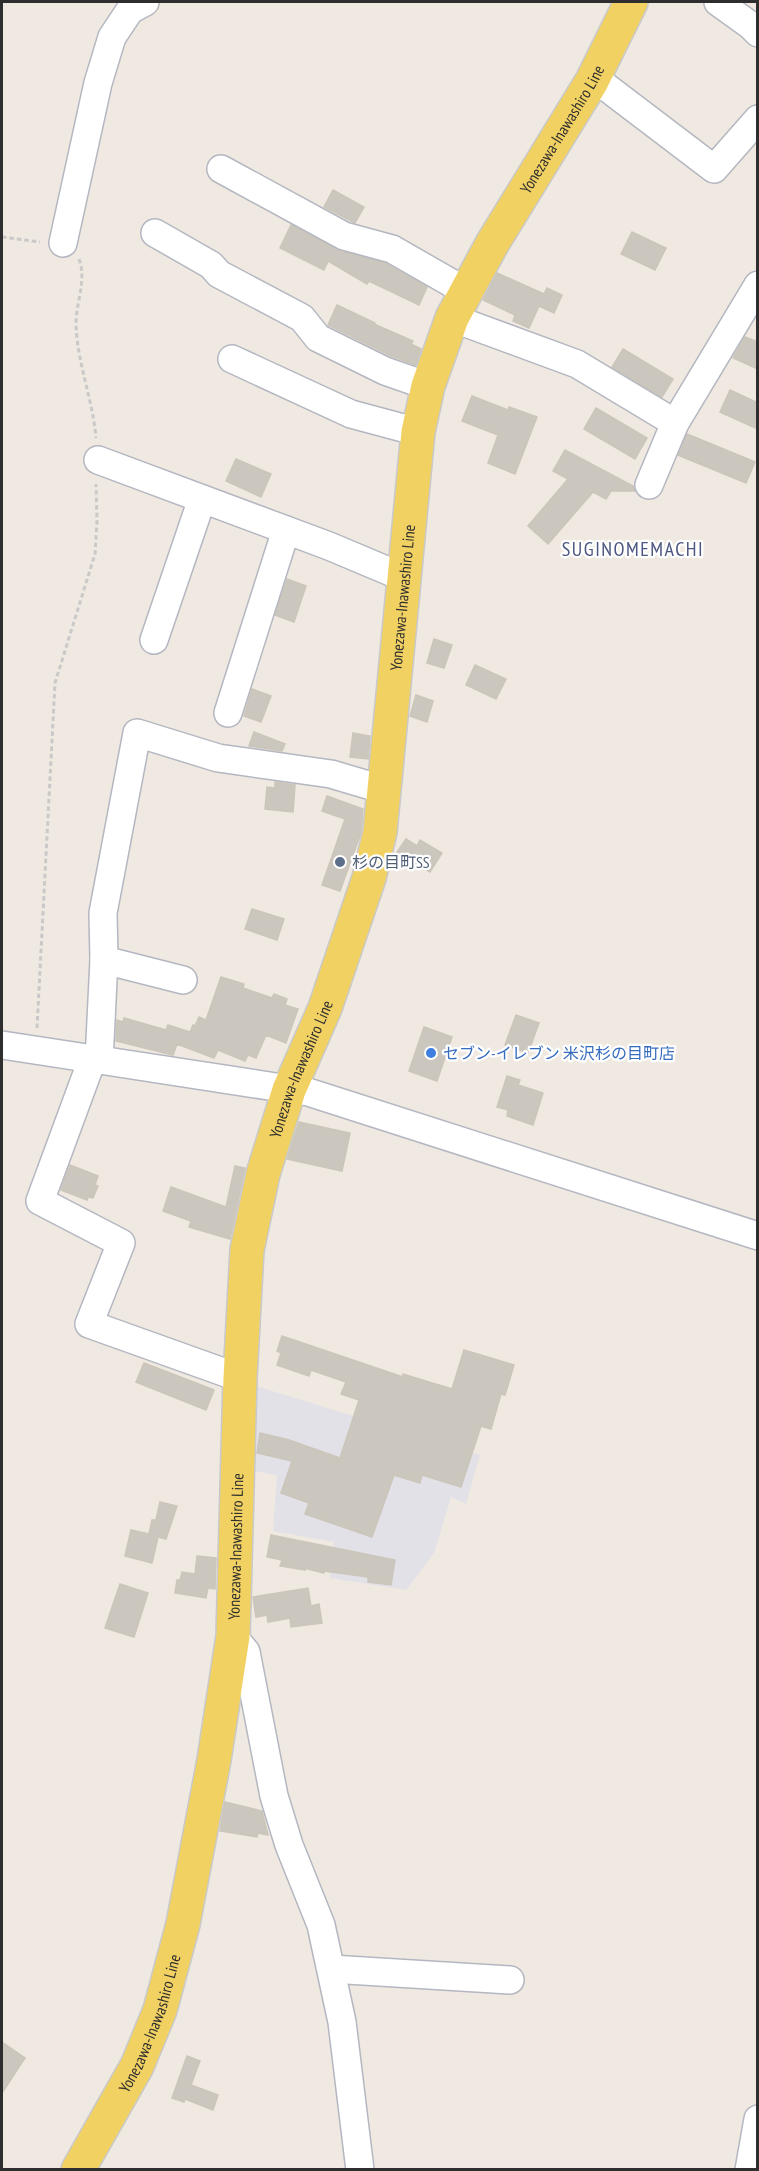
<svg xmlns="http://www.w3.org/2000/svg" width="759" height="2171" viewBox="0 0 759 2171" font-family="'PT Sans Narrow','Noto Sans JP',sans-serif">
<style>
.industrial{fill:#e3e1e8}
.building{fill:#cbc7bf;stroke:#cbc5ba;stroke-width:1.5}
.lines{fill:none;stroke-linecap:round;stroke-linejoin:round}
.minor-casing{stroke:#b4b7c1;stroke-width:30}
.major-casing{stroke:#c9c9c9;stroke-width:36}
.path{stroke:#c9c9c9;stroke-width:3;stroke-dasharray:4.5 3;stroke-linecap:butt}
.minor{stroke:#fff;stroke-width:27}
.major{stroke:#f2d163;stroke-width:33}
.service-dot{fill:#5c6f8a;stroke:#fff;stroke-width:2}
.shop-dot{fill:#3f7fe0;stroke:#fff;stroke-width:2}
.labels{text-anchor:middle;stroke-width:4.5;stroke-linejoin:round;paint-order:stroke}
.street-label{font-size:16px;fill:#2e2e2e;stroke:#fff}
.service-label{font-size:16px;fill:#4e5e75;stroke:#fff;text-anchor:start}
.shop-label{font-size:16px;fill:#366cbe;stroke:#fff;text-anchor:start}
.quarter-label{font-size:20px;letter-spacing:1.5px;fill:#4d5680;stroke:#fff}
</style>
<rect width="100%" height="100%" fill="#efe9e1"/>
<path class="industrial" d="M 256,1386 L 480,1455 L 466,1504 L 451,1497 L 434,1553 L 406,1590 L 330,1578 L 334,1542 L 273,1531 L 277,1475 L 248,1470 Z"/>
<g class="building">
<path d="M 333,190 L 364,207 L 355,223 L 324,207 Z"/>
<path d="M 291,225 L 337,250 L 385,263 L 427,287 L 419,305 L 369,281 L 367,284 L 328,261 L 324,270 L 280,248 Z"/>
<path d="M 632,232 L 666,248 L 655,270 L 621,254 Z"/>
<path d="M 497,273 L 544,294 L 547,288 L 562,295 L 554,313 L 539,306 L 529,328 L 513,321 L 515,315 L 483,300 Z"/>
<path d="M 337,305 L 375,323 L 374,324 L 413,341 L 411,344 L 421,349 L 416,365 L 391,356 L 328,325 Z"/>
<path d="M 745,337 L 758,342 L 758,369 L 733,358 Z"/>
<path d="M 623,349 L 673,379 L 662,397 L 612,367 Z"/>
<path d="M 730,390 L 758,403 L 758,429 L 720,412 Z"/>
<path d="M 472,396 L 508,410 L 509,407 L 537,417 L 515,474 L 488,463 L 498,435 L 462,421 Z"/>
<path d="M 596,408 L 647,438 L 635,459 L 584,429 Z"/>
<path d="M 687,434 L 755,462 L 746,483 L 678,455 Z"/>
<path d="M 565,450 L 633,486 L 635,491 L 611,491 L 606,499 L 593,492 L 548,544 L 528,526 L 568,479 L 553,471 Z"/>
<path d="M 236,459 L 271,474 L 261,497 L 226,481 Z"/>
<path d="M 287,579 L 306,586 L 294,622 L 275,615 Z"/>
<path d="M 434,639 L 452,645 L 444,668 L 427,663 Z"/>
<path d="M 475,665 L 506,679 L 496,699 L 466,685 Z"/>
<path d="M 252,689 L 271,696 L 261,722 L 244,716 Z"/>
<path d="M 416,695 L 433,701 L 427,722 L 410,716 Z"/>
<path d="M 254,732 L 285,744 L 282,751 L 249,746 Z"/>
<path d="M 353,733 L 370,736 L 368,759 L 350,757 Z"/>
<path d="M 275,782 L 295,785 L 293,812 L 265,809 L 267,787 L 275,788 Z"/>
<path d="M 327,796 L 363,809 L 361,833 L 340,891 L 322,885 L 345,819 L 322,811 Z"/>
<path d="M 406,839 L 417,846 L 420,840 L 442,853 L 430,872 L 397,852 Z"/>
<path d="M 252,909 L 284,919 L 277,940 L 245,929 Z"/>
<path d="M 221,977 L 244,984 L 243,988 L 272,998 L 274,994 L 287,999 L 285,1005 L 298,1009 L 286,1043 L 266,1035 L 256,1058 L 248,1055 L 245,1061 L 218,1050 L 214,1058 L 177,1044 L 173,1055 L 116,1041 L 117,1020 L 123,1022 L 124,1018 L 166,1030 L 168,1025 L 190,1032 L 193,1025 L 195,1026 L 199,1017 L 206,1020 Z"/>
<path d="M 516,1015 L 539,1023 L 528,1053 L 505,1045 Z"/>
<path d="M 424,1027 L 452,1037 L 437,1081 L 409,1071 Z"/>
<path d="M 507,1076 L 520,1080 L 518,1085 L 543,1093 L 533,1125 L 507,1116 L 508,1110 L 497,1107 Z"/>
<path d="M 299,1122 L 350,1133 L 342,1171 L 287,1159 Z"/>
<path d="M 70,1165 L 98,1176 L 95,1185 L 98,1186 L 93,1198 L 88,1197 L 87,1200 L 61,1190 Z"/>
<path d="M 235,1166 L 245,1168 L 230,1239 L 189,1227 L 191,1221 L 163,1211 L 171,1187 L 226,1207 Z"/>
<path d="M 282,1336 L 403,1377 L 403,1374 L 452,1389 L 464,1350 L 514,1365 L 505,1395 L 501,1394 L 491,1429 L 481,1426 L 461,1487 L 422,1475 L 420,1483 L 394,1475 L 372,1537 L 305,1514 L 309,1503 L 281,1493 L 292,1461 L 257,1453 L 260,1433 L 289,1440 L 340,1458 L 359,1400 L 341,1394 L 346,1382 L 311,1370 L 309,1376 L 277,1365 L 281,1353 L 277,1351 Z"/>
<path d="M 144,1363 L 214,1390 L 206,1410 L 136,1382 Z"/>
<path d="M 160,1502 L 177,1506 L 166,1539 L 158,1537 L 152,1563 L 125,1556 L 131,1530 L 149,1534 L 152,1520 L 156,1520 Z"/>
<path d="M 271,1535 L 395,1560 L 391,1585 L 368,1582 L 368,1577 L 324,1571 L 324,1573 L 304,1568 L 305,1570 L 280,1566 L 282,1560 L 267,1557 Z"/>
<path d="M 197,1556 L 216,1558 L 215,1589 L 208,1588 L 206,1598 L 175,1593 L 177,1580 L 180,1580 L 182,1572 L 195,1574 Z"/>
<path d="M 120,1584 L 148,1593 L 134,1637 L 105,1628 Z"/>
<path d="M 308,1588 L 311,1606 L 319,1604 L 322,1623 L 291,1627 L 290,1618 L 268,1622 L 267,1615 L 256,1617 L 253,1597 Z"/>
<path d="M 225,1802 L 262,1811 L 268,1835 L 258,1833 L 257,1837 L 220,1831 Z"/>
<path d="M 2,2042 L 25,2058 L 2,2093 Z"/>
<path d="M 187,2056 L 200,2061 L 191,2085 L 218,2095 L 213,2110 L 185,2099 L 184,2102 L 172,2098 Z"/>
</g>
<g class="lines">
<defs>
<g id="minor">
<path d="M 718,2 L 750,25 L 758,33"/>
<path d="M 593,77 L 714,169 L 758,119"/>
<path d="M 221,169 L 344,236 L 392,249 L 467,292"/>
<path d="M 155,233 L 211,265 L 219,274 L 302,318 L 318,338 L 385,371 L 428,386"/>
<path d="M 63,243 L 98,83 L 112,37 L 130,10 L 145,2"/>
<path d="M 452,318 L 577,364 L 675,423"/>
<path d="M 232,359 L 351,414 L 418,432"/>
<path d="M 98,460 L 329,546 L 405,578"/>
<path d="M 649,485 L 675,423 L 758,285"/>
<path d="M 154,640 L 202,499"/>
<path d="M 228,713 L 286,530"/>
<path d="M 104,960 L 183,980"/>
<path d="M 2,1045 L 308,1092 L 758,1236"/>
<path d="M 92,1060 L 40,1201 L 121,1243 L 89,1324 L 240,1378"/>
<path d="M 99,1061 L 104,960 L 103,913 L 137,733 L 218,758 L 331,774 L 385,790"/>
<path d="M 233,1636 L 246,1652 L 274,1796 L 289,1845 L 321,1925 L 342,2022 L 360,2170"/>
<path d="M 331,1969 L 510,1980"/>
<path d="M 749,2170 L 758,2119"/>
</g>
<g id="major">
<path id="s1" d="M 78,2170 L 137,2066 L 160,2010 L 183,1924 L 214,1760 L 233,1636 L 240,1378 L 247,1250 L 263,1174 L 289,1090 L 325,1008 L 369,878 L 380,832 L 418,432 L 428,386 L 452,318 L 492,244 L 592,81 L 631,2"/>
</g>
</defs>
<use href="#minor" class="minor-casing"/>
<use href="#major" class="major-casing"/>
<g class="path">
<path d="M 2,237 L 40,242"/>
<path d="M 79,259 C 87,280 76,302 76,324 C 77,363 93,400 96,438"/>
<path d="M 37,1028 L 55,683 L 95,554 L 97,521 L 96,484"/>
</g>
<use href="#minor" class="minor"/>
<use href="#major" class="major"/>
</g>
<circle class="service-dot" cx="340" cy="862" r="6"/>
<circle class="shop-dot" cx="431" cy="1053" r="6"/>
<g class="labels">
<g class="street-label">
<text dy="6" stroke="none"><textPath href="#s1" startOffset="2127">Yonezawa-Inawashiro Line</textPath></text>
<text dy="6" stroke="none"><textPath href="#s1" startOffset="1623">Yonezawa-Inawashiro Line</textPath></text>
<text dy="6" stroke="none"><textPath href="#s1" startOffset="1137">Yonezawa-Inawashiro Line</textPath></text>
<text dy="6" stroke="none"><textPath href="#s1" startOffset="651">Yonezawa-Inawashiro Line</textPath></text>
<text dy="6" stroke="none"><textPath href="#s1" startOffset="164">Yonezawa-Inawashiro Line</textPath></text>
</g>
<g class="service-label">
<text x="352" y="868">杉の目町SS</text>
</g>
<g class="shop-label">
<text x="443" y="1059">セブン-イレブン 米沢杉の目町店</text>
</g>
<g class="quarter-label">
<text x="633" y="556">SUGINOMEMACHI</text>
</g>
</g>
<rect width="759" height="2171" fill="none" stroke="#2e2e2e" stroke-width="6"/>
</svg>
